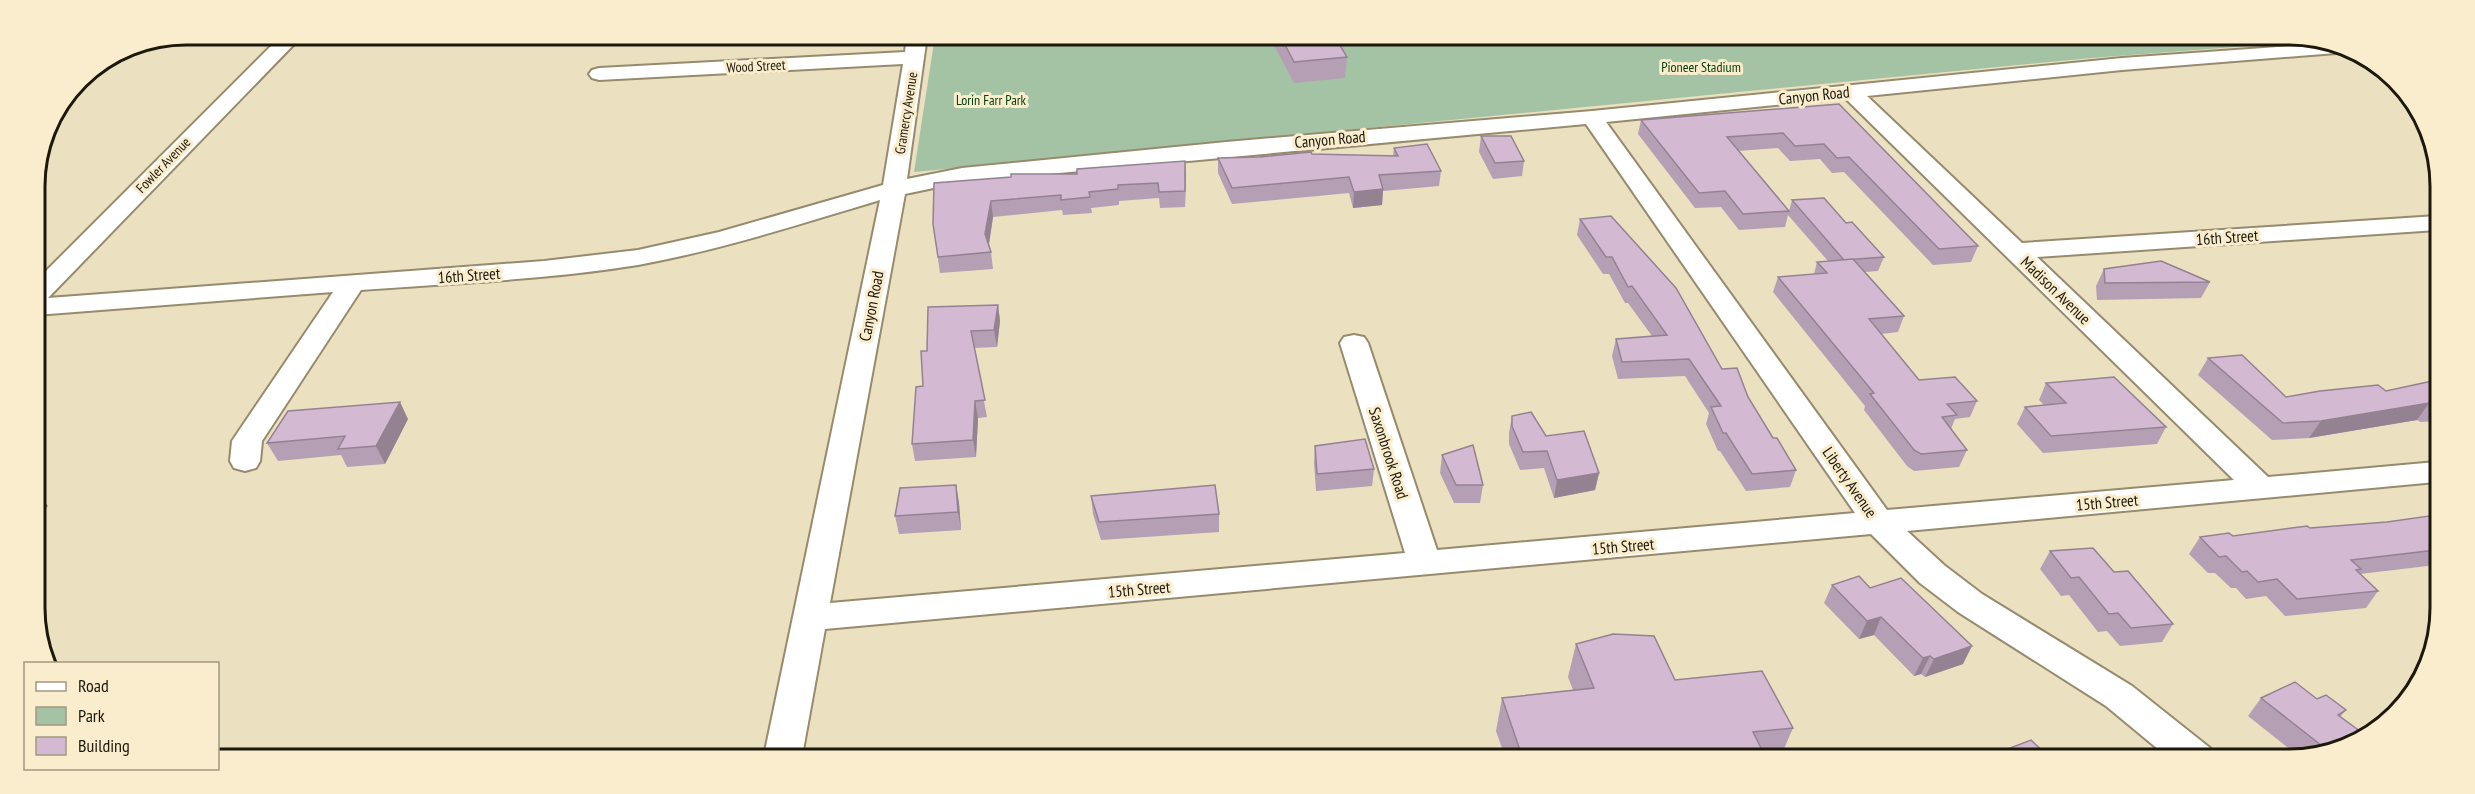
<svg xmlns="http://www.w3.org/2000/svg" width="2475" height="794" viewBox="0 0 2475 794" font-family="'PT Sans Narrow',sans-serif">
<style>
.green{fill:#a4c3a5}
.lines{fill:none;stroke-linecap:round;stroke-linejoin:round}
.minor-casing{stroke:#968b6d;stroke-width:4}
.minor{fill:#fff;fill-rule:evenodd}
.wall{fill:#b59fb4}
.shaded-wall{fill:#948292}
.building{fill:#d3b9d1;stroke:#948292;stroke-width:1.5}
.labels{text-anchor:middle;stroke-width:6;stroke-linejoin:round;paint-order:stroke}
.far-street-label{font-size:14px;fill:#1c180c;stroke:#f9edcd}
.far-park-label{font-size:14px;fill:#044011;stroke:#f9edcd}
.street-label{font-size:16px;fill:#1c180c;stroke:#f9edcd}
.rim{fill:none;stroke:#1c180c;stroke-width:3}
</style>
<rect width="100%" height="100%" fill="#ebe0c0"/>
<path class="green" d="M 935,36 L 2327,40 L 2091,58 L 914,172 Z"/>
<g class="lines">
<defs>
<path id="minor" d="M 282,35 L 303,35 L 48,298 L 544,261 L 638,250 L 719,232 L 883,185 L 903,64 L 599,80 L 592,78 L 589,74 L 592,70 L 599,68 L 905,52 L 907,36 L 927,36 L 907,179 L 962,168 L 1226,142 L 1592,111 L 2122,58 L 2334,43 L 2349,52 L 2122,70 L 1867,96 L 2022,243 L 2437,216 L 2437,230 L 2037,257 L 2268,477 L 2436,462 L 2436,482 L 1907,531 L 1944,565 L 1982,594 L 2132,686 L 2210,748 L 2216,759 L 2170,759 L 2106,706 L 1958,612 L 1920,583 L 1871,534 L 825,629 L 802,756 L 764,756 L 880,200 C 800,224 720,250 638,265 C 546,280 453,283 361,290 L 262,441 L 260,461 L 256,468 L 245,471 L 234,468 L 230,461 L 232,441 L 333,292 L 36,315 L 35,282 ZM 1845,98 L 2234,480 L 1887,510 L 1606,122 ZM 1586,124 L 1855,513 L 1437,550 L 1368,343 L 1364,337 L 1354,335 L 1344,337 L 1340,343 L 1405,553 L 830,603 L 905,194 L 962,182 Z"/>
</defs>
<use href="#minor" class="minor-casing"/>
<use href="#minor" class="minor"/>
</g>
<g class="wall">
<path d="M 1273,37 L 1335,37 L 1347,57 L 1345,78 L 1294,83 L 1273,43 Z"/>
<path d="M 1839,104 L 1978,246 L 1971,262 L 1933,265 L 1844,172 L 1832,173 L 1820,159 L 1790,161 L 1778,148 L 1738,151 L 1789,211 L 1792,200 L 1846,223 L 1884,257 L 1878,271 L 1865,272 L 1904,316 L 1898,332 L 1881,334 L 1919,380 L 1977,401 L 1970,417 L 1955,419 L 1951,429 L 1967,450 L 1959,467 L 1914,471 L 1907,466 L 1864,410 L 1865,406 L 1773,292 L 1778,277 L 1814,274 L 1817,262 L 1828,261 L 1788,215 L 1785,227 L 1739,230 L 1721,207 L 1695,208 L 1638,134 L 1641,120 Z"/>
<path d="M 1481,136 L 1524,161 L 1522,176 L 1493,179 L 1479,152 Z"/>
<path d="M 1394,148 L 1441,171 L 1439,186 L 1383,191 L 1382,205 L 1353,208 L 1349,193 L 1232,204 L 1218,173 L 1218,158 L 1393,156 Z"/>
<path d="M 1185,161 L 1185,207 L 1160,208 L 1159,198 L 1119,201 L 1119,205 L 1091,208 L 1092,213 L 1063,215 L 1062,210 L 993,217 L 989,244 L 991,252 L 993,269 L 940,273 L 933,224 L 934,183 L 1077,174 Z"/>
<path d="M 1580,219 L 1748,397 L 1773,438 L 1796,470 L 1790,487 L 1746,491 L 1720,451 L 1718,451 L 1706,424 L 1709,413 L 1685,376 L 1618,379 L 1612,356 L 1616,339 L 1652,336 L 1628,303 L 1625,303 L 1609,274 L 1603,274 L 1577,235 Z"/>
<path d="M 2104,269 L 2210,282 L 2201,298 L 2097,300 L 2096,286 Z"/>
<path d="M 998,305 L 1000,321 L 997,347 L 974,348 L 987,417 L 978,418 L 976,457 L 915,461 L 912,444 L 923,386 L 927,351 Z"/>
<path d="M 2208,358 L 2286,397 L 2386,391 L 2437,380 L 2436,421 L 2420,422 L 2417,420 L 2309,438 L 2272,440 L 2198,375 Z"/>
<path d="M 2046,383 L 2166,427 L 2157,444 L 2043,453 L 2017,424 L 2025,407 L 2044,405 L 2039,400 Z"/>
<path d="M 1512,416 L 1546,436 L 1599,473 L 1595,490 L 1554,498 L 1544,468 L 1520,470 L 1509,444 L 1509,433 Z"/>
<path d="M 408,419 L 385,464 L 347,467 L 341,455 L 278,461 L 267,443 Z"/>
<path d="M 1315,446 L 1374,469 L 1372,486 L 1316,491 L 1314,463 Z"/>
<path d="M 1442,455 L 1483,485 L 1480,503 L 1454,503 L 1440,473 Z"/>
<path d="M 956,485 L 959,503 L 961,530 L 899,534 L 895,516 Z"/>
<path d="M 1091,496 L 1219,514 L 1219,532 L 1101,540 L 1093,514 Z"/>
<path d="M 2436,515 L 2436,565 L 2360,574 L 2378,591 L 2366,608 L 2285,616 L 2266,596 L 2246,599 L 2236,588 L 2231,588 L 2215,573 L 2208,573 L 2189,554 L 2200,537 L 2233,536 L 2387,522 Z"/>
<path d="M 2050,551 L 2114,572 L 2173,624 L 2162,642 L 2120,646 L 2107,631 L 2098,632 L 2069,595 L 2061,596 L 2040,569 Z"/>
<path d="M 1832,585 L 1870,588 L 1963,664 L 1925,677 L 1921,674 L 1914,676 L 1874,635 L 1859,639 L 1824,603 Z"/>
<path d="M 1576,644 L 1675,680 L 1793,728 L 1780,758 L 1505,757 L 1496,731 L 1502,698 L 1573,690 L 1568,677 Z"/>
<path d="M 2261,698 L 2317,699 L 2346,710 L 2340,717 L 2363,735 L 2301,758 L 2248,716 Z"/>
</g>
<g class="shaded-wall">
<path d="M 1185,161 L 1186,176 L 1185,207 Z"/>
<path d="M 1383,189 L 1382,205 L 1353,208 L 1354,192 Z"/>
<path d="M 991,201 L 993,217 L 988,250 L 985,234 Z"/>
<path d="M 998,305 L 1000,321 L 997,347 L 994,330 Z"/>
<path d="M 975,401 L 978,418 L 976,457 L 973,440 Z"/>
<path d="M 400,402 L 408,419 L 385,464 L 376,446 Z"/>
<path d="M 2429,403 L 2417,420 L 2309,438 L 2321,421 Z"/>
<path d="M 1599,473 L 1595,490 L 1554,498 L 1557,480 Z"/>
<path d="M 956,485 L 959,503 L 961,530 L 958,512 Z"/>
<path d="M 38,493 L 48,506 L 37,519 L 37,495 Z"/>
<path d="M 1881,617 L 1874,635 L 1859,639 L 1867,621 Z"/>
<path d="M 1972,646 L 1963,664 L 1925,677 L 1934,659 Z"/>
<path d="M 1930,656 L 1921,674 L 1914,676 L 1923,658 Z"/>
</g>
<g class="building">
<path d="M 1281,37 L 1335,37 L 1347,57 L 1294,62 Z"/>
<path d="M 1839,104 L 1978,246 L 1939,249 L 1849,157 L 1837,158 L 1824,144 L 1795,146 L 1783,133 L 1727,137 L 1789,211 L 1743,214 L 1725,191 L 1699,193 L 1641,120 Z"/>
<path d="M 1481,136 L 1511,136 L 1524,161 L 1495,163 Z"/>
<path d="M 1427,144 L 1441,171 L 1379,175 L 1383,189 L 1354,192 L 1349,177 L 1232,188 L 1218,158 L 1259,157 L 1311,152 L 1312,154 L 1398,156 L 1394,148 Z"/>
<path d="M 1185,161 L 1185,191 L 1159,192 L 1158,183 L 1118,185 L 1118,189 L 1089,192 L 1090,197 L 1061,200 L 1061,195 L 991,201 L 985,234 L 991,252 L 938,257 L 933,224 L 934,183 L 1011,177 L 1011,174 L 1077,174 L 1077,169 Z"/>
<path d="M 1824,198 L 1846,223 L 1852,222 L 1884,257 L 1844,260 L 1792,200 Z"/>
<path d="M 1611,216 L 1676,288 L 1722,369 L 1737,368 L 1748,397 L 1773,438 L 1777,438 L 1796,470 L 1752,474 L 1726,433 L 1723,433 L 1711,407 L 1721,406 L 1689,359 L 1622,362 L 1616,339 L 1667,335 L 1632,286 L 1628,287 L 1612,257 L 1606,257 L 1580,219 Z"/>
<path d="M 1853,259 L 1904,316 L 1869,319 L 1919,380 L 1955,377 L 1977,401 L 1947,404 L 1957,415 L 1942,417 L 1967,450 L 1921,454 L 1914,450 L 1870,394 L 1874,393 L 1778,277 L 1827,273 L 1817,262 Z"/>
<path d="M 2161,261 L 2210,282 L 2105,283 L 2104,269 Z"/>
<path d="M 998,305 L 994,330 L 971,331 L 985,400 L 975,401 L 973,440 L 912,444 L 916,387 L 923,386 L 921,351 L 927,351 L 928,307 Z"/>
<path d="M 2242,355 L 2286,397 L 2320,391 L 2378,385 L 2386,391 L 2437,380 L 2436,405 L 2432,405 L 2429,403 L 2321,421 L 2283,423 L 2208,358 Z"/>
<path d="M 2114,377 L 2166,427 L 2051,436 L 2025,407 L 2066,403 L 2046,383 Z"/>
<path d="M 400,402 L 376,446 L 338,449 L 345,436 L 267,443 L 288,411 Z"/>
<path d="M 1531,412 L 1546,436 L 1584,431 L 1599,473 L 1557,480 L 1547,451 L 1523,452 L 1512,426 L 1512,416 Z"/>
<path d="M 1365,439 L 1374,469 L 1317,474 L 1315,446 Z"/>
<path d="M 1473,445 L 1483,485 L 1456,485 L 1442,455 Z"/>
<path d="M 956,485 L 958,512 L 895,516 L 900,488 Z"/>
<path d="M 1215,485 L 1219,514 L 1099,522 L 1091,496 Z"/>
<path d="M 2436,515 L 2436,550 L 2351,560 L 2361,569 L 2356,570 L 2378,591 L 2297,599 L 2277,579 L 2258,582 L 2247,571 L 2242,572 L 2226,556 L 2219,557 L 2200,537 L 2229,533 L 2233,536 L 2307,526 L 2310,528 L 2387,522 Z"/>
<path d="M 2093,548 L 2114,572 L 2128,571 L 2173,624 L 2131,628 L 2118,613 L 2109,614 L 2079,577 L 2071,578 L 2050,551 Z"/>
<path d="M 1859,576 L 1870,588 L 1901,578 L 1972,646 L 1934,659 L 1930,656 L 1923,658 L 1881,617 L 1867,621 L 1832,585 Z"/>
<path d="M 1613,634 L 1654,636 L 1675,680 L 1762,671 L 1793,728 L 1753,732 L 1766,758 L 1565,758 L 1563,751 L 1522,756 L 1502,698 L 1594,688 L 1576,644 Z"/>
<path d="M 2295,682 L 2317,699 L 2326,695 L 2346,710 L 2338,715 L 2364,734 L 2326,749 L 2261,698 Z"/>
<path d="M 2031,740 L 2051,759 L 1984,758 Z"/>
</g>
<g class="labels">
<g class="far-street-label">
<text transform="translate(756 66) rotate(-3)" y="5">Wood Street</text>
<text transform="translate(906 113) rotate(-81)" y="5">Gramercy Avenue</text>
<text transform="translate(163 165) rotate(-46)" y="5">Fowler Avenue</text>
</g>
<g class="far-park-label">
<text x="1701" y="72">Pioneer Stadium</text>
<text x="991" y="105">Lorin Farr Park</text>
</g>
<g class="street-label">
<text transform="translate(1814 95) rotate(-6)" y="6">Canyon Road</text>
<text transform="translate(1330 139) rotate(-5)" y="6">Canyon Road</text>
<text transform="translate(2227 237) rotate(-4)" y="6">16th Street</text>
<text transform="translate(469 275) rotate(-4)" y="6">16th Street</text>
<text transform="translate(2056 290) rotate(44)" y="6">Madison Avenue</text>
<text transform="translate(871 306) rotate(-79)" y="6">Canyon Road</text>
<text transform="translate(1389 453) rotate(72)" y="6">Saxonbrook Road</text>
<text transform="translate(1850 482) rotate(55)" y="6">Liberty Avenue</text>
<text transform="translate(2107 502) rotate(-5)" y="6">15th Street</text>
<text transform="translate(1623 546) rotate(-5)" y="6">15th Street</text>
<text transform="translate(1139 589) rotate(-5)" y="6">15th Street</text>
</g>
</g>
<path d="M0 0H2475V794H0ZM186 45H2289A141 141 0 0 1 2430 186V608A141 141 0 0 1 2289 749H186A141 141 0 0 1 45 608V186A141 141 0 0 1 186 45Z" fill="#f9edcd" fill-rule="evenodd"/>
<path class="rim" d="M186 45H2289A141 141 0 0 1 2430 186V608A141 141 0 0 1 2289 749H186A141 141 0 0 1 45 608V186A141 141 0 0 1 186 45Z"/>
<rect x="24" y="662" width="195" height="108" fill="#f9edcd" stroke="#a19880" stroke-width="1.5"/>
<rect x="36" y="682" width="30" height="9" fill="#ffffff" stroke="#a19880" stroke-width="1.5"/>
<text x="78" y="692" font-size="18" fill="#1c180c">Road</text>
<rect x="36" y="707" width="30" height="18" fill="#a4c3a5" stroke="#a19880" stroke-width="1.5"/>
<text x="78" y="722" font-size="18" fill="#1c180c">Park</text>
<rect x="36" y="737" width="30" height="18" fill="#d3b9d1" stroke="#a19880" stroke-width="1.5"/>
<text x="78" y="752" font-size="18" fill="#1c180c">Building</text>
</svg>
